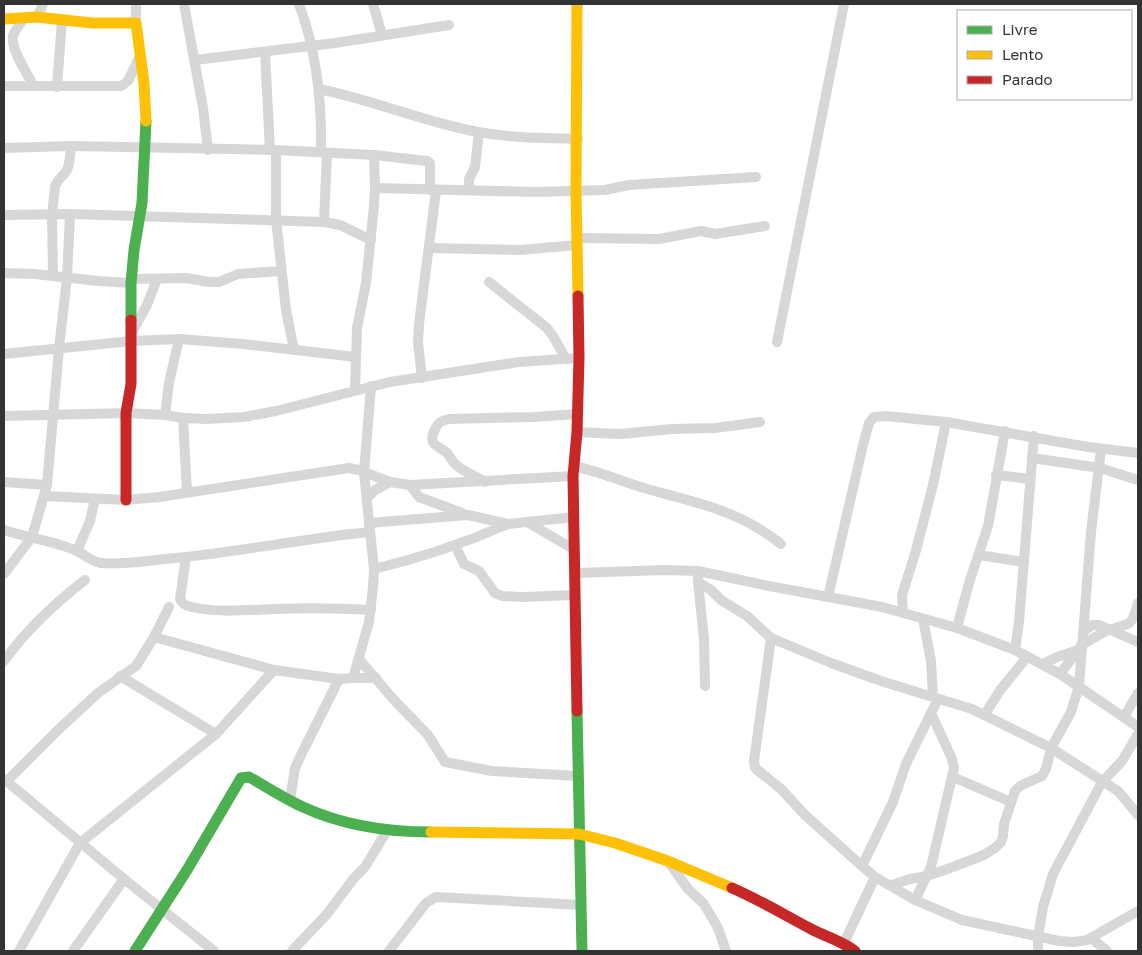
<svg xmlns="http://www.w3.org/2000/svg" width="1142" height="955" viewBox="0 0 1142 955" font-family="'Golos Text',sans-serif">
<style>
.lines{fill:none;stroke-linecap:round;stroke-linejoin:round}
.street{stroke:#d7d7d7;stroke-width:10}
.fast{stroke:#4caf50;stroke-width:11}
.slow{stroke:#ffc107;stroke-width:11}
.jam{stroke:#c62828;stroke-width:11}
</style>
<rect width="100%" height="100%" fill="#fff"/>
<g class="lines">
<g class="street">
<path d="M 136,4 L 136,23"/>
<path d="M 184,4 L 203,108 L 208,150"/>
<path d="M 299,4 C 317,52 322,101 321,152"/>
<path d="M 373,4 L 382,35"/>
<path d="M 37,17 L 43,4"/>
<path d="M 23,19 C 20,25 15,30 13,36 C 10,49 28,75 34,86"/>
<path d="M 265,52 L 270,150"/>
<path d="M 195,60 L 335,43 L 449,25"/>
<path d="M 4,86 L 121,86 L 128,81 L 140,56"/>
<path d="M 57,87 L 62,20"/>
<path d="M 319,89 C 373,100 424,122 478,132 C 511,138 545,138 578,139"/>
<path d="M 4,148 L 71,146 L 276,150 L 374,155 L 375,188 L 374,206 L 366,283 L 357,328 L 355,390"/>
<path d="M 276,150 L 276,219 L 286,310 L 294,350"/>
<path d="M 374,155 L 427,161 L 430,163 L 430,190"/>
<path d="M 375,188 L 535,192 L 605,190 L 629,185 L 756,177"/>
<path d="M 469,190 L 469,179 L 475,167 L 479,132"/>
<path d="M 4,215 L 70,214 L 324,222 L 340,225 L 371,240"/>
<path d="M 324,222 L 327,153"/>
<path d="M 577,238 L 659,239 L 701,231 L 715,234 L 765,226"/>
<path d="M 429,248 L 520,250 L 577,245"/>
<path d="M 4,273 L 35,274 L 98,281 L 131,283"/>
<path d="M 53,276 L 52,215 L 55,187 C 57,179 63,177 67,170 C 70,164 70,154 71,146"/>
<path d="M 132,279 L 186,278 L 209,282 L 219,282 L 238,274 L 281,271"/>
<path d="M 489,282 L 547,328 L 553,336 L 566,359"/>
<path d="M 132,332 L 147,305 L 157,279"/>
<path d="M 777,342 L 844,4"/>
<path d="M 4,354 L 131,341 L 179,339 L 243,344 L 356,357"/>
<path d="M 422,378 L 418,343 L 419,324 L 436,191"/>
<path d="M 165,415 L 169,383 L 179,339"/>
<path d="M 4,416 L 126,413 L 165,415 L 183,418 L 207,419 L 244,417 L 276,411 L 390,382 L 519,362 L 579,358"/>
<path d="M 183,418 L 187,492"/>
<path d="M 577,432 L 620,434 L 672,429 L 715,428 L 760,422"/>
<path d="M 1032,458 L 1100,468 L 1138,480"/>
<path d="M 574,466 C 598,471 620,481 644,488 C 696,503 737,509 781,544"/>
<path d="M 996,475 L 1030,479"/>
<path d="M 4,482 L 47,485"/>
<path d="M 485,482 C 475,476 462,471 454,463 C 451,460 450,456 447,453 C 438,445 427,446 435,429 C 438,422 443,420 450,419 L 534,417 L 578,414"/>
<path d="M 410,485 L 419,497 L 462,513"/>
<path d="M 45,496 L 126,500 L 159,497 L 349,468 L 359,470 L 390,482 L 410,485 L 573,476"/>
<path d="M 367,498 L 375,490 L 390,482"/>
<path d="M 527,522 L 575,550"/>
<path d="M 369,523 L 468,515 L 508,524 L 574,517"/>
<path d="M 4,530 C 28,538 54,541 77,551 C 85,555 92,562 101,563 C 122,565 144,561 165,559 C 233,553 301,539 369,532"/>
<path d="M 455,545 L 464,564 L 479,571 L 495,593 L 502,596 L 523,597 L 574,595"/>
<path d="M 77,551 L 90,521 L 95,499"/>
<path d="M 979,555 L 1024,562"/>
<path d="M 186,557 L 180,599 C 182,604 186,606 192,607 C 218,613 247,610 274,609 C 306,608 338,608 371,610"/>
<path d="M 374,569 C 420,558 465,543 508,524"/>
<path d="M 698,571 L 698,582 L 711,590 L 721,600 L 747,616 L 771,638 L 831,663 L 884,682 L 972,709 L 1051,748 L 1118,791 L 1138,815"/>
<path d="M 576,573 L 665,570 L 698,571 L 769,586 L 882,607 L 957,628 L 1015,650 L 1060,674 L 1138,727"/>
<path d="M 4,574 L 32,537 L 47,485 L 59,348 L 67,278 L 70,214"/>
<path d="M 698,582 L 704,639 L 705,686"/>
<path d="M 828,597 L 863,445 L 869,423 L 874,417 L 886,416 L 946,422 L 1088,447 L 1138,453"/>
<path d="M 903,613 L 902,595 L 915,554 L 933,485 L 946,422"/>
<path d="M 923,619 L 931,661 L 933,697"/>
<path d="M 957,628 L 969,583 L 988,526 L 1005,431"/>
<path d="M 1083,632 L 1092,625 L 1099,625 L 1138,642"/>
<path d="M 154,637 L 274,670 L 339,679 L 353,678 L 369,622 L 373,587 L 374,569 L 364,473 L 371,386"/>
<path d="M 771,638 L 754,761 L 755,768 L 781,789 L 805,815 L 862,866 L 875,877 L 915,900 L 962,920 L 1059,941 L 1073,942 L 1087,940 L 1138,911"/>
<path d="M 1081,645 C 1090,641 1100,633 1109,630 C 1131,622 1131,628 1138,603"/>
<path d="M 1015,650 L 1019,622 L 1034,436"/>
<path d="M 359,659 L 394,700 L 428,735 L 445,762 L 492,771 L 578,776"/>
<path d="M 4,661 C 27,629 54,604 85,580"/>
<path d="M 1043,664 L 1057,657 L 1078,650"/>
<path d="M 1060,674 L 1079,649"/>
<path d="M 120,676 L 216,734"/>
<path d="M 353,678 L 376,678"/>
<path d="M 985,714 L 1001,689 L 1027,657"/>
<path d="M 1124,717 L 1138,693"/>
<path d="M 953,777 L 1011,802"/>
<path d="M 4,779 L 124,879 L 214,951"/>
<path d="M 7,781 L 59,729 L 98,693 L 136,666 L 154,637 L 169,607"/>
<path d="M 290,800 L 295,768 L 300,757 L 339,679"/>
<path d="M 668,861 L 688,889 L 704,904 L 718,928 L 726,951"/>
<path d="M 862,866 L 893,802 L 906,764 L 938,699"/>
<path d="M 892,885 L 910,879 L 927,876 L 953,867 L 984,855 L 995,848 L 1001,842 L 1003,836 L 1004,824 L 1015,791 L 1020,786 L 1042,776 L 1046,769 L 1051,748 L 1071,712 L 1079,686 L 1091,532 L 1101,449"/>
<path d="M 915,900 L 931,867 L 954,768 L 952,759 L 931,713"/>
<path d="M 1091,938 L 1107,951"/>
<path d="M 845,948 L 844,943 L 875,877"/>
<path d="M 19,951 L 80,843 L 216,734 L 274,670"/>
<path d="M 73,951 L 124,879"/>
<path d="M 292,951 L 327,914 L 354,878 L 365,867 L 388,829"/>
<path d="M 389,951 L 426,903 L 436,897 L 581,905"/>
<path d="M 1038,951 L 1038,937 L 1043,907 L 1053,874 L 1102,782 L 1122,761 L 1138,734"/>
</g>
<g class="fast">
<path d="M 131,320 L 131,283 L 134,250 L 142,203 L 146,121"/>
<path d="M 577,711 L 582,951"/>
<path d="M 135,951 L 187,870 L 241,778 L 249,777 C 267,787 285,799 303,807 C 342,825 389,832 431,832"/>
</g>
<g class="slow">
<path d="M 577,4 L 576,191 L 578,296"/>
<path d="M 4,19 L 37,17 L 92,23 L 136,23 L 144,83 L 146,121"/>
<path d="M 431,832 L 579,834 L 615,843 L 668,861 L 732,888"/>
</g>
<g class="jam">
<path d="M 126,500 L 126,413 L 131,384 L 131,320"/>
<path d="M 577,711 L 573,476 L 577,432 L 579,358 L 578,296"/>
<path d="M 732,888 C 760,900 786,916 813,930 C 827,937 842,941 855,951"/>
</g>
</g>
<rect width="1142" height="955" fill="none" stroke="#333333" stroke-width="10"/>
<rect x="957" y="10" width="175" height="90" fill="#ffffff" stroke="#adadad"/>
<rect x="967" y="26" width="25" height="8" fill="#4caf50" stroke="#adadad"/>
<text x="1002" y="35" font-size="15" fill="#333333">Livre</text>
<rect x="967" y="51" width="25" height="8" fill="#ffc107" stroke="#adadad"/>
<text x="1002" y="60" font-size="15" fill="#333333">Lento</text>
<rect x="967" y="76" width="25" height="8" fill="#c62828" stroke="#adadad"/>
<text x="1002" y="85" font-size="15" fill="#333333">Parado</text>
</svg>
